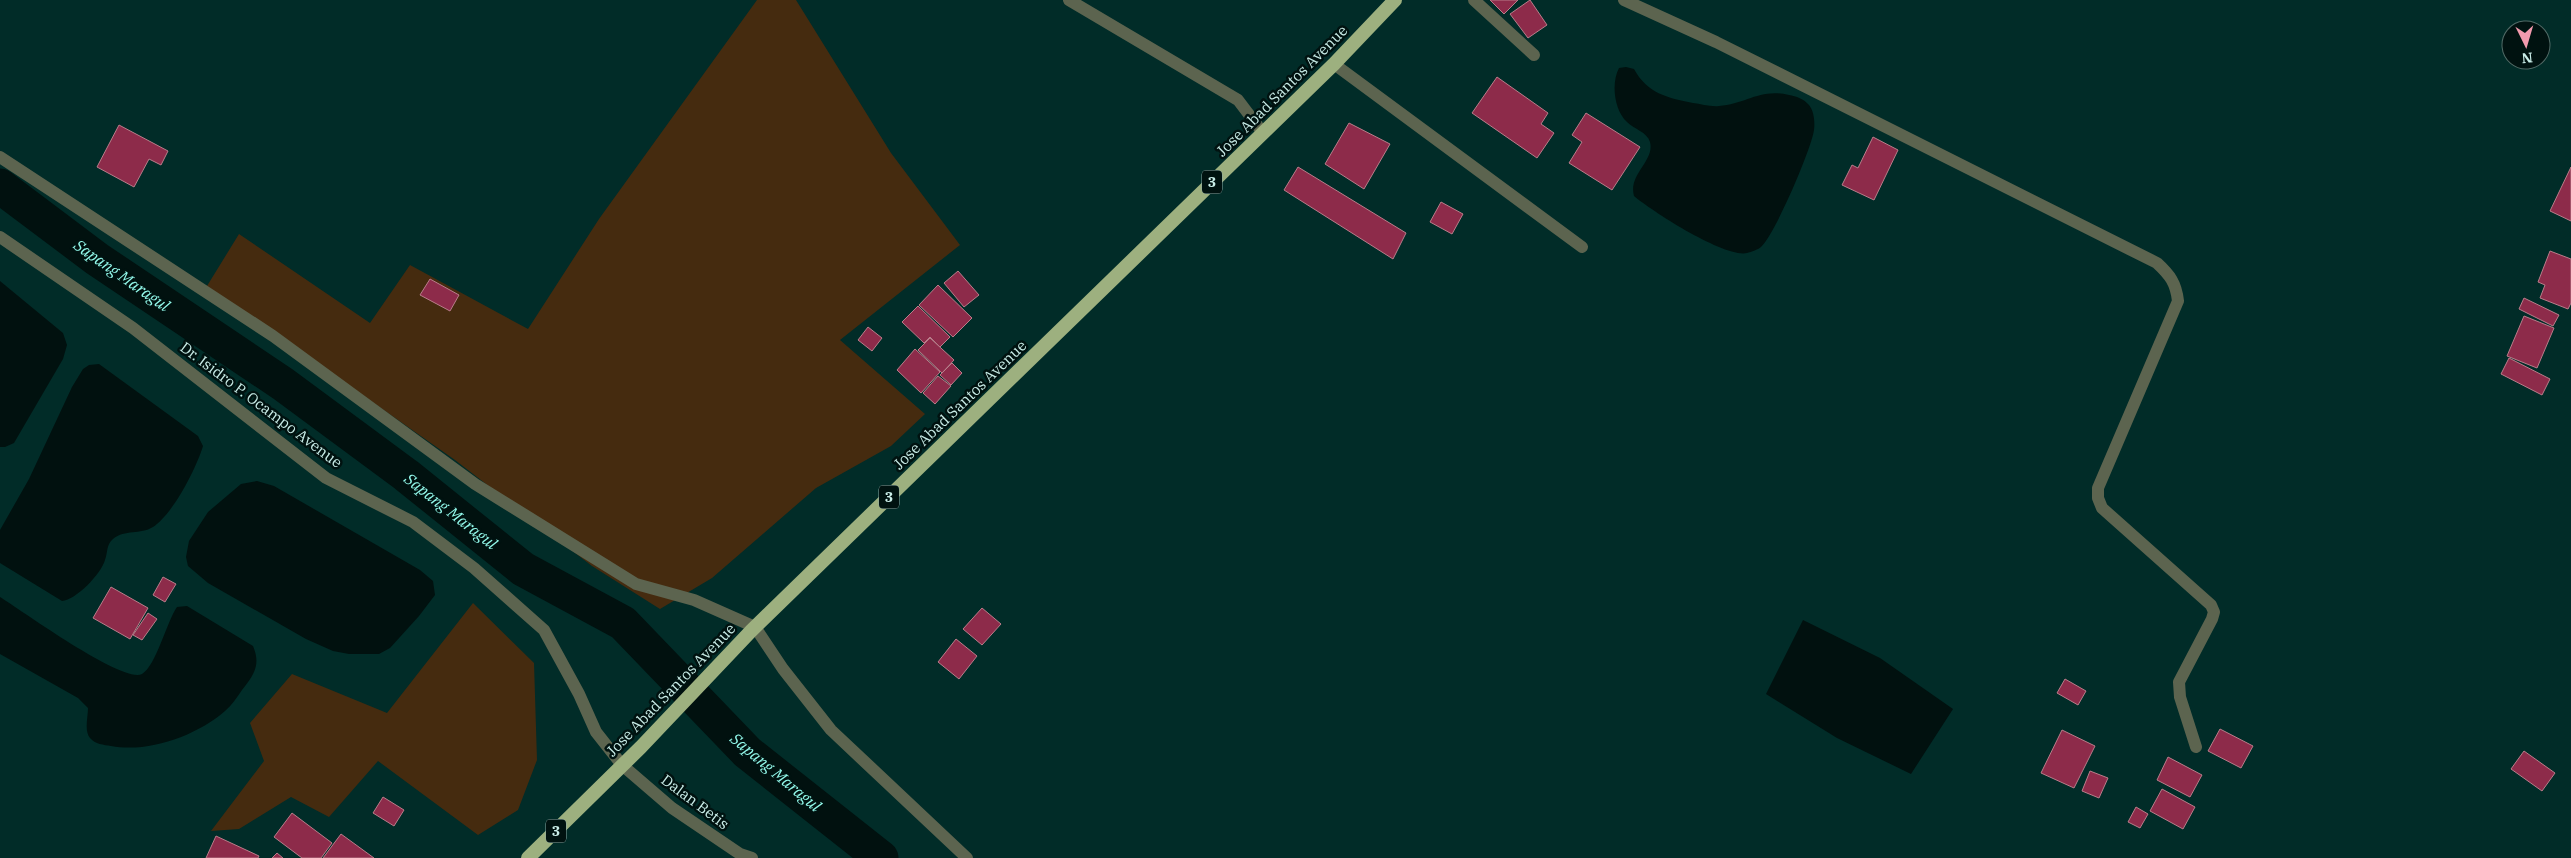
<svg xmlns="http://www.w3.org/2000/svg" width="2571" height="858" viewBox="0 0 2571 858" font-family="'IBM Plex Serif',serif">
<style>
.green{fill:#452b0f}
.water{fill:#01110f}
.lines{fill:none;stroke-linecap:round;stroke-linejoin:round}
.river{stroke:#01110f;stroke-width:35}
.building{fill:#8d2b4a;stroke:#b97d8a}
.minor{stroke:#5c644f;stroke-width:12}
.tertiary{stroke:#5c644f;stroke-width:12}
.trunk{stroke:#9db07f;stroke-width:14}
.labels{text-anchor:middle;stroke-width:5;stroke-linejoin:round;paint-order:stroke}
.shield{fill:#001210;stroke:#8daba7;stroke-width:1}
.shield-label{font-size:14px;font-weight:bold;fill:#c9ede8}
.street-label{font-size:15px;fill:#c9ede8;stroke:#001210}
.water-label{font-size:16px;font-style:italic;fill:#93faec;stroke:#001210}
</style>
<rect width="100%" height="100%" fill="#012c28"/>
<g class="green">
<path d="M 757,0 L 796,0 L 891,153 L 960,245 L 840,340 L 925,414 L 891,446 L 816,488 L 712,578 L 660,609 L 592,566 L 455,460 L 207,286 L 239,234 L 370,323 L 410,265 L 528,329 L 599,219 Z"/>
<path d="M 473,603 L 534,663 L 537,760 L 518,810 L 478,835 L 378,761 L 329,817 L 291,797 L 239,829 L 211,831 L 264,761 L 250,723 L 292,674 L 387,713 Z"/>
</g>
<g class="water">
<path d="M 1626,67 L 1634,69 C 1647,93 1667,98 1693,103 C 1701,104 1711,107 1719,106 C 1746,104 1760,88 1789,95 C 1796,96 1804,99 1809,105 C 1814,111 1815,122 1814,130 C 1811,150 1775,234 1761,247 C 1759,249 1751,252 1747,253 C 1725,258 1653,212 1634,196 C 1628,174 1655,161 1650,142 C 1647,132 1634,129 1627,122 C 1614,110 1611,83 1619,68 Z"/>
<path d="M 0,281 L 63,333 L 67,345 L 63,359 L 14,443 L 5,447 L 0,447 Z"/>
<path d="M 99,364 L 198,436 L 203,446 C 196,469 173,514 153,527 C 140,535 125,529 113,539 C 106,545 108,552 105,560 C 101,574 76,600 62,601 L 0,563 L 0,530 L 29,479 L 72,387 L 83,369 L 89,365 Z"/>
<path d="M 257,481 L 274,486 L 420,570 L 433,581 L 435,595 L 419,616 L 390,648 L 379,654 L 349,654 L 333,651 L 306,639 L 208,583 L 188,566 L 186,557 L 189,541 L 208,512 L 241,484 Z"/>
<path d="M 0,597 C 21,610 123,684 142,674 C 156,666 167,621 177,607 L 187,606 L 253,646 C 261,665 254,675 242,690 C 237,697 232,705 225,711 C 196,736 149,753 111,746 C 104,745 95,744 90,738 C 84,731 88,717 88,708 L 78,698 L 0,654 Z"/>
<path d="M 1803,620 L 1880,658 L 1953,709 L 1911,774 L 1837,738 L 1766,694 Z"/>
</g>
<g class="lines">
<path class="river" d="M 0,186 L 97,259 L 283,384 L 406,475 L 523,569 L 623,623 L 747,752 L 881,858"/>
</g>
<g class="building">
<path d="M 1490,0 L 1518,0 L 1504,14 Z"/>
<path d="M 1530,0 L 1547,25 L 1528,38 L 1510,14 Z"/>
<path d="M 1497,77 L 1548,113 L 1541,124 L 1554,133 L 1537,158 L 1472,113 Z"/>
<path d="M 1586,113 L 1640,147 L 1612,190 L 1569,163 L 1582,142 L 1572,135 Z"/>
<path d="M 1349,123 L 1390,144 L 1364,189 L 1325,164 Z"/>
<path d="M 119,125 L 168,151 L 161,165 L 149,159 L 134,187 L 97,167 Z"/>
<path d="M 1873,137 L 1898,150 L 1874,200 L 1842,185 L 1852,165 L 1858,168 Z"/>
<path d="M 1298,167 L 1406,233 L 1393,259 L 1284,190 Z"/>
<path d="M 2571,167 L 2571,221 L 2550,211 Z"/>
<path d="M 1441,202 L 1463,214 L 1452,234 L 1430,222 Z"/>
<path d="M 2550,251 L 2571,259 L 2571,303 L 2568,309 L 2540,298 L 2545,285 L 2538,282 Z"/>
<path d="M 958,271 L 979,295 L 964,307 L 944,283 Z"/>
<path d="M 430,279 L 459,295 L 450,311 L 420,295 Z"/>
<path d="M 938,285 L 972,318 L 953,337 L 919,305 Z"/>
<path d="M 2524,298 L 2559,315 L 2553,326 L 2519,309 Z"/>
<path d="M 918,306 L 950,337 L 940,347 L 930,337 L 924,343 L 902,322 Z"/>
<path d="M 2524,316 L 2554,328 L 2537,368 L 2507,356 Z"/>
<path d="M 868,327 L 882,338 L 872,351 L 858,340 Z"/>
<path d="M 930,338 L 954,360 L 942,373 L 918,350 Z"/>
<path d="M 915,349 L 940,372 L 921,393 L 897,370 Z"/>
<path d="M 2509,358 L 2550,379 L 2542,395 L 2501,374 Z"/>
<path d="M 952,363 L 962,373 L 951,385 L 940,375 Z"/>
<path d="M 938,376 L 951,386 L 935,404 L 923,393 Z"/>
<path d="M 163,577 L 176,584 L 165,602 L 153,595 Z"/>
<path d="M 111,587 L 148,608 L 130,639 L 93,618 Z"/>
<path d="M 982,608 L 1001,624 L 982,645 L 963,629 Z"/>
<path d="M 148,613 L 157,619 L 142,640 L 133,635 Z"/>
<path d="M 956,639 L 977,656 L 959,679 L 938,662 Z"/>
<path d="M 2065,679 L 2086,691 L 2078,705 L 2057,693 Z"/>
<path d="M 2220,729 L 2253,746 L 2241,768 L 2208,751 Z"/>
<path d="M 2062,730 L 2095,746 L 2074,788 L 2041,773 Z"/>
<path d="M 2524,751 L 2555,773 L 2542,791 L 2511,769 Z"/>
<path d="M 2168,757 L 2202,775 L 2190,797 L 2157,780 Z"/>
<path d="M 2090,771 L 2108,778 L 2099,798 L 2082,791 Z"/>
<path d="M 2162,789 L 2195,807 L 2183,829 L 2150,811 Z"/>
<path d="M 383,797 L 404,810 L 394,826 L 373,813 Z"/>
<path d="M 2136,807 L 2148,814 L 2140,828 L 2128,822 Z"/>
<path d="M 292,813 L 332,843 L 321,858 L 302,858 L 274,837 Z"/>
<path d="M 341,834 L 374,858 L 323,858 Z"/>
<path d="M 216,836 L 259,856 L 258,858 L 206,858 Z"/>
<path d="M 277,853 L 283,858 L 272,858 Z"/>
</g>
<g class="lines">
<g class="minor">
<path d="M 1069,0 L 1238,100 L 1263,133"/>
<path d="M 1474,0 L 1534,55"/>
<path d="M 1624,0 L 1716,42 L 2157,263 C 2170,275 2176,283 2178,301 L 2098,488 L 2098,498 L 2102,508 L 2211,605 L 2214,612 L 2212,619 L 2179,682 L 2180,697 L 2196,747"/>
<path d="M 1334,64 L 1582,247"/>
<path d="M 0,157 L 273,336 L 475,484 L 636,584 L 694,600 L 755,627 L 783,669 L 831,730 L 967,858"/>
<path d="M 0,237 L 133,328 L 326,478 L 413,522 L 474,568 L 544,630 L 579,694 L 596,732 L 622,765"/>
</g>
<path class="tertiary" d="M 622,765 L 672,808 L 740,854 L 752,858"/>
<path class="trunk" d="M 528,858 L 641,747 L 751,631 L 1334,64 L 1395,0"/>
</g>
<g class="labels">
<g class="shield">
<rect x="1202" y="170.5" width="20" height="23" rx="4"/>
<rect x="879" y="485.5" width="20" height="23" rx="4"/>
<rect x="546" y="819.5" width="20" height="23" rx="4"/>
</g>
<g class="shield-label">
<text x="1212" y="187">3</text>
<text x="889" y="502">3</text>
<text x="556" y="836">3</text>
</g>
<g class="street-label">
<text transform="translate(1282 91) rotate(-45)" y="5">Jose Abad Santos Avenue</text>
<text transform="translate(261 405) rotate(37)" y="5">Dr. Isidro P. Ocampo Avenue</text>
<text transform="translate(960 405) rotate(-44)" y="5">Jose Abad Santos Avenue</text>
<text transform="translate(671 690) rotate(-46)" y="5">Jose Abad Santos Avenue</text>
<text transform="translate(695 802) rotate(37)" y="5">Dalan Betis</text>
</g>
<g class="water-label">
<text transform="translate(122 275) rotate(35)" y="6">Sapang Maragul</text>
<text transform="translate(451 511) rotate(38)" y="6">Sapang Maragul</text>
<text transform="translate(776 772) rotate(40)" y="6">Sapang Maragul</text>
</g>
</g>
<g transform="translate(2526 45) rotate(175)"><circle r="24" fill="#001210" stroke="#506a66"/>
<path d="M0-4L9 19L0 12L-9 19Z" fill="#f29aae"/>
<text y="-8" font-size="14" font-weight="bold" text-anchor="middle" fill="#c9ede8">N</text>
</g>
</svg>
